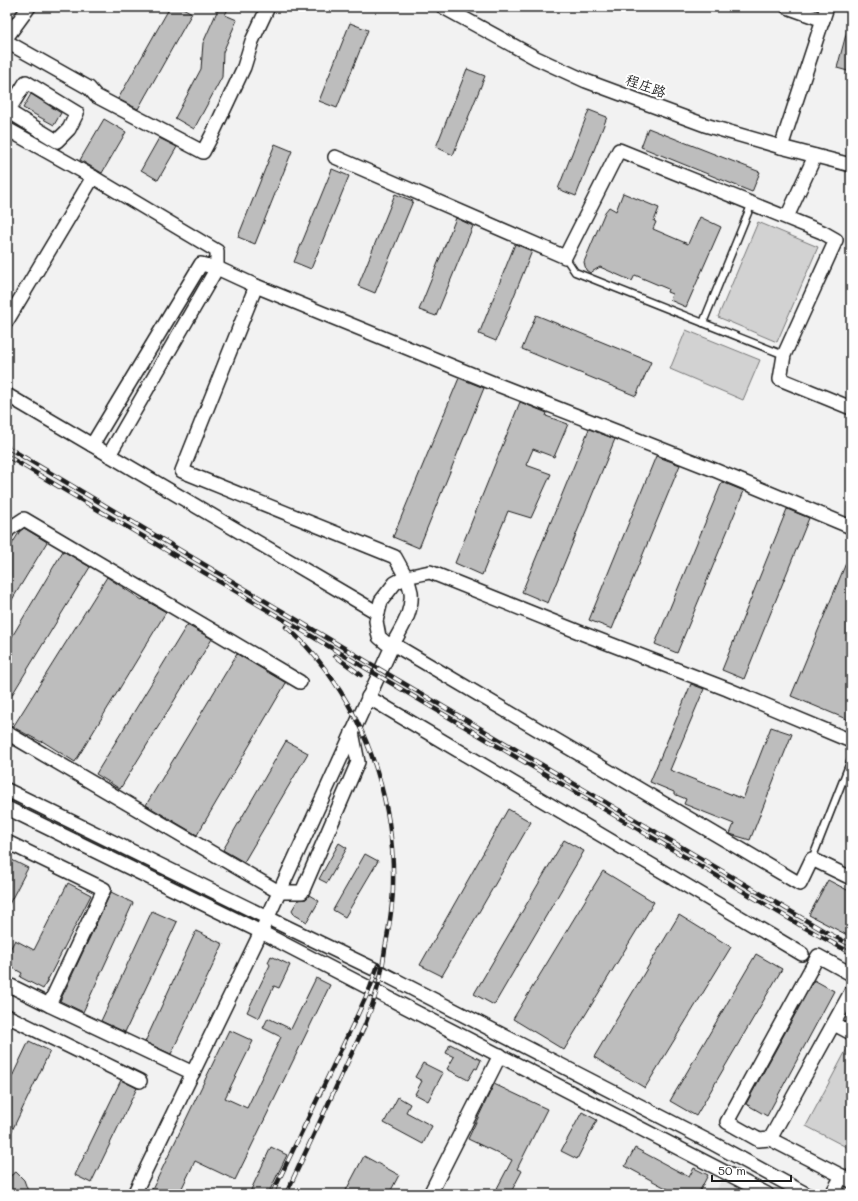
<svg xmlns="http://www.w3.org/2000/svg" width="858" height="1201" viewBox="0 0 858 1201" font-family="Mali,'LXGW WenKai TC',sans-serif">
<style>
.built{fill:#e2e2e2}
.green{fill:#d2d2d2;stroke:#777}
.building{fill:#bdbdbd;stroke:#1c1c1c}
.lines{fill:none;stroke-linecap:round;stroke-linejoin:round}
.lane-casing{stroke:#1c1c1c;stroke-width:9}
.street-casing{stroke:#1c1c1c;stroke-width:16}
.lane{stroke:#fff;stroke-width:6}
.street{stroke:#fff;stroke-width:13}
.rail-casing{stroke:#1c1c1c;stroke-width:4.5}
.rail{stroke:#fff;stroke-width:3;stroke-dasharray:9;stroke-linecap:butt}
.labels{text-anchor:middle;stroke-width:4;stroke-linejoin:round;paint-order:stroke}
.street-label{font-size:14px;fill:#1c1c1c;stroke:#fff}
</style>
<rect width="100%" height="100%" fill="#f2f2f2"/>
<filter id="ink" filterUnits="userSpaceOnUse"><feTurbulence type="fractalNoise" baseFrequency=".025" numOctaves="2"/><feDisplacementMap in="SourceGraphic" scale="8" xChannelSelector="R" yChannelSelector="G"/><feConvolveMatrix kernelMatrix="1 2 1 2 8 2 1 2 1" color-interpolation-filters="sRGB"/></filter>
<g filter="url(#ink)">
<path class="built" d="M 722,1178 L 752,1194 L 715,1194 Z"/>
<g class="green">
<path d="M 758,222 L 818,247 L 777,342 L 718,317 Z"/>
<path d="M 686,330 L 760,360 L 743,400 L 670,369 Z"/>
<path d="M 849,1045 L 851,1046 L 851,1147 L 850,1149 L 806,1126 Z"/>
</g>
<g class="building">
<path d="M 170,7 L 181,7 L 192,13 L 138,109 L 118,99 Z"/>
<path d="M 219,7 L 229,7 L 225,15 L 237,20 L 223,52 L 222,77 L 194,129 L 175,118 L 201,69 L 203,43 Z"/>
<path d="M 350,23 L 368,30 L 337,108 L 319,101 Z"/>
<path d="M 848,27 L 851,28 L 851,72 L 837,68 Z"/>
<path d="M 467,69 L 485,76 L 453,155 L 436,147 Z"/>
<path d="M 31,94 L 61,113 L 54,125 L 23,108 Z"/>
<path d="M 589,110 L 607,117 L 576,196 L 558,189 Z"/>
<path d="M 104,119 L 126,132 L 102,173 L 80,160 Z"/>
<path d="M 648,128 L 760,172 L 752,192 L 641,147 Z"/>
<path d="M 159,138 L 177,147 L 158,180 L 141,170 Z"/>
<path d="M 275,144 L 292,151 L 255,244 L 238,237 Z"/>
<path d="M 332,169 L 349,176 L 311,269 L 294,262 Z"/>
<path d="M 623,193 L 659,208 L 654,221 L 656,222 L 653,229 L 688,244 L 700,217 L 721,227 L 686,307 L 670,300 L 672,294 L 667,292 L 668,289 L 635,275 L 632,281 L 600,267 L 590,273 L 586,270 L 584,262 L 605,212 L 609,207 L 616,211 Z"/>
<path d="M 395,194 L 413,201 L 375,293 L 358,286 Z"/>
<path d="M 456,218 L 473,226 L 436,316 L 419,310 Z"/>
<path d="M 515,244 L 532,251 L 496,341 L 479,334 Z"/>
<path d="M 536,315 L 651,362 L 636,396 L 522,349 Z"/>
<path d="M 459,378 L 484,388 L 419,548 L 393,537 Z"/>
<path d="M 520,402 L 547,413 L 546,416 L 568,424 L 554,457 L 533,449 L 526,465 L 551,474 L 531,518 L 508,511 L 482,575 L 455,563 Z"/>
<path d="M 589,429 L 615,439 L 548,603 L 522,592 Z"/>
<path d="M 656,456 L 680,465 L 612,629 L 589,620 Z"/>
<path d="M 722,482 L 744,491 L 677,653 L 655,644 Z"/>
<path d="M 787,509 L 809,518 L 744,679 L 722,670 Z"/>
<path d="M 24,528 L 47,542 L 7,608 L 7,552 L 20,531 Z"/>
<path d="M 63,551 L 90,567 L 7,703 L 7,645 Z"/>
<path d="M 851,551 L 851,721 L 791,696 Z"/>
<path d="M 107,577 L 142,600 L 143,599 L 166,612 L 75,762 L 42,741 L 41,742 L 13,727 Z"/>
<path d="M 187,625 L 212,639 L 120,789 L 96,774 Z"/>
<path d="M 237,654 L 286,683 L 197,835 L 146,805 Z"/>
<path d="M 691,684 L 704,689 L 670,770 L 743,799 L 771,727 L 792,734 L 750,840 L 730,834 L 734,824 L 684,804 L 686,799 L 674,794 L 674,792 L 650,782 Z"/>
<path d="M 286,741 L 308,753 L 244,862 L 223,850 Z"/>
<path d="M 508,809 L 531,822 L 442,976 L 420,965 Z"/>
<path d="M 564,840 L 584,851 L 494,1005 L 474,994 Z"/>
<path d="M 339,843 L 347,848 L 327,883 L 319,879 Z"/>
<path d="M 365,854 L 378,861 L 345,917 L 333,910 Z"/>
<path d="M 10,859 L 28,868 L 7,908 L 7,864 Z"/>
<path d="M 603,871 L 654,902 L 564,1050 L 513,1019 Z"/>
<path d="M 828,880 L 851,892 L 851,937 L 809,915 Z"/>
<path d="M 68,883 L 91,895 L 43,989 L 20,977 L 22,973 L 7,965 L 7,955 L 15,940 L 34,950 Z"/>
<path d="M 111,892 L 133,903 L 83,1012 L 60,1001 Z"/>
<path d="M 309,895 L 319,901 L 307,922 L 295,915 L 292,910 L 298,900 L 306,899 Z"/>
<path d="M 152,911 L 177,922 L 125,1032 L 101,1021 Z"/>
<path d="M 679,915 L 731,947 L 645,1088 L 594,1057 Z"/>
<path d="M 196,931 L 223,944 L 171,1054 L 145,1042 Z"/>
<path d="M 756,954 L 782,969 L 696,1116 L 670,1101 Z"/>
<path d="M 271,956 L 290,965 L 279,988 L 274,986 L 259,1018 L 247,1012 L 270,965 L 268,962 Z"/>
<path d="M 316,978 L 330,985 L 235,1180 L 195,1161 L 179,1194 L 150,1194 L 229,1030 L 253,1041 L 225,1098 L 247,1108 L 281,1037 L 263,1028 L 268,1018 L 291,1029 Z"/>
<path d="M 814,980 L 834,991 L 767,1116 L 746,1104 Z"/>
<path d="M 29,1041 L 50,1051 L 7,1141 L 7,1087 Z"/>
<path d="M 450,1044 L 481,1060 L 477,1069 L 475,1068 L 468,1080 L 447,1069 L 454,1057 L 446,1053 Z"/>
<path d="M 423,1063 L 443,1073 L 428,1101 L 415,1094 L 422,1081 L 415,1077 Z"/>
<path d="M 121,1080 L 137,1088 L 91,1183 L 75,1175 Z"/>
<path d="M 494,1084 L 547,1109 L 517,1169 L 522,1171 L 510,1194 L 494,1194 L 512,1160 L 468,1139 Z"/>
<path d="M 398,1097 L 410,1104 L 406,1112 L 432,1126 L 423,1144 L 384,1123 Z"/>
<path d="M 582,1112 L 597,1120 L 577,1159 L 561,1151 Z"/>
<path d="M 271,1147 L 287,1155 L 268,1194 L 249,1194 Z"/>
<path d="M 635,1148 L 689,1177 L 694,1168 L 708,1175 L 698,1194 L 677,1194 L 625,1166 Z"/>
<path d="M 364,1156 L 399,1175 L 389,1194 L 344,1194 Z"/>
<path d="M 16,1172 L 24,1180 L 29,1194 L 7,1194 L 7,1178 Z"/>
</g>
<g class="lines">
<defs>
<g id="lane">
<path d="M 565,257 L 575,272 L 784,355"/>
<path d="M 703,323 L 752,203"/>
<path d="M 812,859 L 851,760"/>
</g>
<g id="street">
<path d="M 443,7 L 536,58 L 586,81 L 705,125 L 781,147 L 851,165"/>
<path d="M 787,7 L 823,20"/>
<path d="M 7,37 L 29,7"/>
<path d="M 7,42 L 89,88 L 96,96 L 203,152 L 213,133 L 244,67 L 252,41 L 268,7"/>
<path d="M 7,111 L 8,111 L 57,141 L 69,129 L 77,113 L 26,82 L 8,111"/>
<path d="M 7,129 L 93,177"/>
<path d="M 781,147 L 827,7"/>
<path d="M 335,157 L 565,257 L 619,150 L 822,232 L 836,240 L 784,355 L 780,379 L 851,408"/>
<path d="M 787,217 L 815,156"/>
<path d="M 256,286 L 493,383 L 712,469 L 851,527"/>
<path d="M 7,321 L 93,177 L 217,251 L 217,268 L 201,264 L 92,445"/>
<path d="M 7,395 L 378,613"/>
<path d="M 109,455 L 217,268 L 256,286 L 182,471 L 395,557 L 406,577 L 430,572 L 584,634 L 727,689 L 851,741"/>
<path d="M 7,532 L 9,529 L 24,519 L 300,682"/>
<path d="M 368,697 L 802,954"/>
<path d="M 7,733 L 279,892 L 302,892 L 358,762 L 352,732"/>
<path d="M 7,790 L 268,918 L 376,970 L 714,1144 L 806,1194"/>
<path d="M 7,808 L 261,932 L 767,1194"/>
<path d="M 7,842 L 104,889 L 49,1005 L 193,1073"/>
<path d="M 7,984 L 49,1005"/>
<path d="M 7,1016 L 140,1081"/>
<path d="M 834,1024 L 851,1033"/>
<path d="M 770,1139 L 759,1140 L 727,1122 L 818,956 L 851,974"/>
<path d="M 842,1176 L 770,1139 L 851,992"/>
<path d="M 134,1194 L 261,932 L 393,644 C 402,627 413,612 411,592 C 410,587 408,581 406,577 L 395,583 L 381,601 L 376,621 L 379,637 L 386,643 L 393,644 L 800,884 L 812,859 L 851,878"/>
<path d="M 430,1194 L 500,1055"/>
<path d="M 832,1194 L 842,1176 L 851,1181"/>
</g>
</defs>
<use href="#lane" class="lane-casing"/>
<use href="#street" class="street-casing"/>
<use href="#lane" class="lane"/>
<use href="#street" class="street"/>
<defs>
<g id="rail">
<path d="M 7,447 L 381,670 L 824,931 L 851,945"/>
<path d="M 7,456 L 800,925 L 851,953"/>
<path d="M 286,627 C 301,639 314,654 325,669 C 371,730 395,809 393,885 C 393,907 389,928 385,949 C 383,963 381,979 376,993 C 373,1004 369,1014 365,1025 L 286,1194"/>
<path d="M 335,656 L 361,675"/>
<path d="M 272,1194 L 357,1016 L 370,988 L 378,965"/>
</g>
</defs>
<use href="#rail" class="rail-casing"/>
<use href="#rail" class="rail"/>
</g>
</g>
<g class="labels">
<g class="street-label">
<text transform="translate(646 86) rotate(20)" y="5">程庄路</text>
</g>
</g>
<rect width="858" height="1201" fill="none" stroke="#fff" stroke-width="24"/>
<rect x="12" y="12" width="834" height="1177" fill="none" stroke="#1c1c1c" stroke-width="1.5" filter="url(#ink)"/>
<path d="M712 1175v6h79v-6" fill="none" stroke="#1c1c1c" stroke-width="2"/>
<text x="718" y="1175" font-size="12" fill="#1c1c1c" stroke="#ffffff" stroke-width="3" paint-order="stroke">50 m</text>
</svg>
